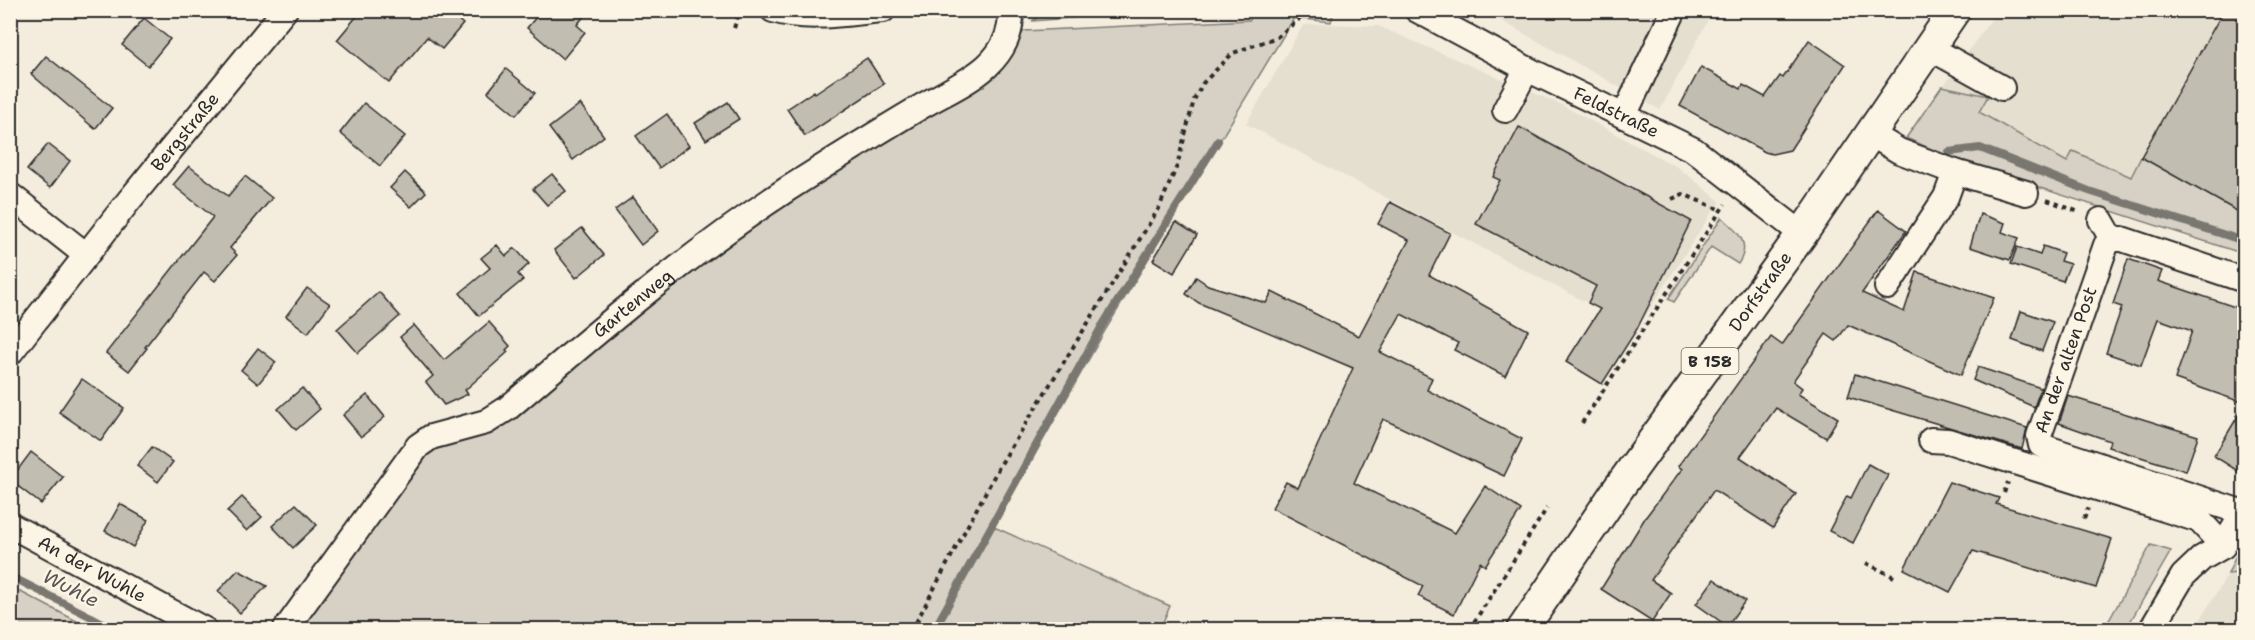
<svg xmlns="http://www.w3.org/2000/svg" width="2255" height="640" viewBox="0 0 2255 640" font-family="'Shantell Sans',sans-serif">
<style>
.built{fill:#e5dfd0}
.green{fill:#d6d1c4;stroke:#807e78;stroke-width:1.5}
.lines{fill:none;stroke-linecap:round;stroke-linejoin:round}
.stream{stroke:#7a7771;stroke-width:8}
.building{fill:#c2bdb1;stroke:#2b2b2b;stroke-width:1.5}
.minor-casing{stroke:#2b2b2b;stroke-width:28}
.major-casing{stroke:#2b2b2b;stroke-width:34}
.path{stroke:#2b2b2b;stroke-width:4;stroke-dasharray:4.5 4.5;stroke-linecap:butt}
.minor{stroke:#fcf5e5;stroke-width:24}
.major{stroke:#fcf5e5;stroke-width:30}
.labels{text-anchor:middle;stroke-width:5;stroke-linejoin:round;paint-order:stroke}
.shield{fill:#fcf5e5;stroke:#6a6863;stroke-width:1.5}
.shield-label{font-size:16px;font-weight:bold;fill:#2b2b2b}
.street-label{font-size:18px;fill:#2b2b2b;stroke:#fcf5e5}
.water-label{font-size:20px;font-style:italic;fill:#595754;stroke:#fcf5e5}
</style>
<rect width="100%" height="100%" fill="#f4edde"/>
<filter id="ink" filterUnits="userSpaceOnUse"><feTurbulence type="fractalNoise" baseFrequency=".0167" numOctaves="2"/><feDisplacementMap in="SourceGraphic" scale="12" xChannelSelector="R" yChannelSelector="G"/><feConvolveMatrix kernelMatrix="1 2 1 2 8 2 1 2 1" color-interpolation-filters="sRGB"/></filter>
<g filter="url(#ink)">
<g class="built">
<path d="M 1484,11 L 1713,11 L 1660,110 Z"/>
<path d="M 1997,11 L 2244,11 L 2244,242 L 1906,138 Z"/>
<path d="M 1324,24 L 1378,26 L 1562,105 L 1679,168 L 1721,202 L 1710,215 L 1637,329 L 1246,124 L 1303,25 Z"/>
<path d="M 2239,572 L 2244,578 L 2244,629 L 2194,630 L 2228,574 Z"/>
</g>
<g class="green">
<path d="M 1109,11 L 1111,13 L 1159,11 L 1032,21 L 1048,11 Z"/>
<path d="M 1252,11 L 1334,11 L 1331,22 L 1294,18 L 1106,329 L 994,527 L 1170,606 L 1160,629 L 292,630 L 430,448 L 591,347 L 790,198 L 1005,57 L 1024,31 L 1250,20 Z"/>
<path d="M 1942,86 L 1988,96 L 1979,112 L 2067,162 L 2073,151 L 2131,177 L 2141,157 L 2244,215 L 2244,254 L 1963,163 L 1906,138 Z"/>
<path d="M 1722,217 C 1738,232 1752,244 1738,264 L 1711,247 L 1674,302 L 1668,299 Z"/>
<path d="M 2243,540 L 2244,541 L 2244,578 L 2239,573 L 2228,574 Z"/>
<path d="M 2151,545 L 2171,551 L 2126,629 L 2115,629 L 2107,624 Z"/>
<path d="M 11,587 L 92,629 L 11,629 Z"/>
</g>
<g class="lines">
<g class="stream">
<path d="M 1949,152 L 1980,148 L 2089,191 L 2244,241"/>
<path d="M 10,576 L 117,630"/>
<path d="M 934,630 L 1102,326 L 1218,141"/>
</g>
</g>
<g class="building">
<path d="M 362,10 L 447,10 L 463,24 L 442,49 L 427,37 L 389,83 L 337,40 Z"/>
<path d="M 542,10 L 589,10 L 577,25 L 585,32 L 563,59 L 527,28 Z"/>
<path d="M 2224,10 L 2244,10 L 2244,215 L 2141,157 Z"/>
<path d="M 144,18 L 170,39 L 148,66 L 122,45 Z"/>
<path d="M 1809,40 L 1845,65 L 1790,150 L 1772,154 L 1765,152 L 1680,106 L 1701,67 L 1741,89 L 1743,85 L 1765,97 L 1780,76 L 1783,78 Z"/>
<path d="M 46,56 L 112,108 L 95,129 L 31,74 Z"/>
<path d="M 867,58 L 884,84 L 805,136 L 787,109 L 814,91 L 815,93 Z"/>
<path d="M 506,69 L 535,93 L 516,115 L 488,92 Z"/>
<path d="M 728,102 L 739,119 L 706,140 L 695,123 Z"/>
<path d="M 364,103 L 405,136 L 380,166 L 340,133 Z"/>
<path d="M 580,104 L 604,136 L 573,160 L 549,128 Z"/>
<path d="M 667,114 L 689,146 L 659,168 L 636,136 Z"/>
<path d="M 1519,127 L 1691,221 L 1637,329 L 1602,384 L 1566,362 L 1600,309 L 1588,303 L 1596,286 L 1476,224 L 1500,180 L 1493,177 Z"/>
<path d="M 48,144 L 70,161 L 50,188 L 27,170 Z"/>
<path d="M 189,166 L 228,196 L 245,176 L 272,198 L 230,248 L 237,255 L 215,281 L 204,272 L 145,347 L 147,348 L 129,371 L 106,353 L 213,217 L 173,185 Z"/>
<path d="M 405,172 L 426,192 L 411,207 L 390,188 Z"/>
<path d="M 552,174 L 566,191 L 547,205 L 533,189 Z"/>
<path d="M 633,197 L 658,231 L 641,245 L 615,210 Z"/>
<path d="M 1390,202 L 1450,233 L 1429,275 L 1528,330 L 1505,376 L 1454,350 L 1458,343 L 1401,314 L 1380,352 L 1432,378 L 1427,390 L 1522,439 L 1504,476 L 1383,419 L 1354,483 L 1455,533 L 1485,486 L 1521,510 L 1485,566 L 1480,562 L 1454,614 L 1418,596 L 1423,586 L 1272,508 L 1286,482 L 1298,488 L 1353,368 L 1199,303 L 1186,294 L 1196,277 L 1208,285 L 1266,303 L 1272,292 L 1359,336 L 1409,240 L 1378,224 Z"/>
<path d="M 1878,210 L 1906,231 L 1862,293 L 1904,312 L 1917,272 L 1994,298 L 1961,375 L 1848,325 L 1836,341 L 1826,334 L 1793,381 L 1802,388 L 1798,394 L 1838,418 L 1826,438 L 1776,408 L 1740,457 L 1796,494 L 1773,528 L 1714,490 L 1651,580 L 1671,593 L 1652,622 L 1601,589 L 1645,518 L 1682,469 L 1678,466 L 1771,337 L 1782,345 Z"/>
<path d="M 1980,214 L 2005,223 L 2002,232 L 2019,238 L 2010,260 L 1970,247 Z"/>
<path d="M 1176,222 L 1197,235 L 1174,273 L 1153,260 Z"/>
<path d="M 582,228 L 604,255 L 576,278 L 554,250 Z"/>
<path d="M 497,245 L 506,256 L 515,248 L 529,264 L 518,274 L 523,280 L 479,316 L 460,293 L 490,268 L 481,258 Z"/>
<path d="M 2043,246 L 2063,253 L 2060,261 L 2070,264 L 2063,281 L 2011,264 L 2017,247 L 2040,255 Z"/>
<path d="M 2128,259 L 2162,271 L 2158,281 L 2244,310 L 2244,403 L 2175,379 L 2192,331 L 2158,319 L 2141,365 L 2106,353 L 2122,307 L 2113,304 Z"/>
<path d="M 307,288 L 330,304 L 308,333 L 286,316 Z"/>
<path d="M 379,292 L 400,316 L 358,353 L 337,329 Z"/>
<path d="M 2021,311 L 2053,322 L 2042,351 L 2012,340 Z"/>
<path d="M 489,322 L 510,346 L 506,350 L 508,352 L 465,390 L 468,394 L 444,405 L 426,382 L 433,376 L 400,337 L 414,325 L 444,360 Z"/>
<path d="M 258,348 L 276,362 L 258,384 L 241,370 Z"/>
<path d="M 1978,367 L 2041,388 L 2034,407 L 1973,380 Z"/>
<path d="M 1855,374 L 2027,428 L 2022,449 L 1848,397 Z"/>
<path d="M 82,379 L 124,408 L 101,441 L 59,412 Z"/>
<path d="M 302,388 L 320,409 L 296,430 L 278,409 Z"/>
<path d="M 367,395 L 385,417 L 361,437 L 343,415 Z"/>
<path d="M 2068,396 L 2198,436 L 2186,471 L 2108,447 L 2110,441 L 2059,423 Z"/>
<path d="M 2244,406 L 2244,475 L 2214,456 Z"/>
<path d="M 152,447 L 173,462 L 158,482 L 137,466 Z"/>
<path d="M 31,452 L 63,477 L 41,504 L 10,480 Z"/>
<path d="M 1868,464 L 1888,475 L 1853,543 L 1829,531 L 1847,496 L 1851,498 Z"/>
<path d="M 1949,482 L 1999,498 L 1996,504 L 2112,539 L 2096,588 L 1973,551 L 1950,592 L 1904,569 Z"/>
<path d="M 242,497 L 262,517 L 247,531 L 227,511 Z"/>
<path d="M 120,504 L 148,520 L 133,547 L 105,531 Z"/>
<path d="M 296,504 L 317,525 L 293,548 L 272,526 Z"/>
<path d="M 238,570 L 267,586 L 240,613 L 218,591 Z"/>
<path d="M 1714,579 L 1745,601 L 1727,626 L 1696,604 Z"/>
</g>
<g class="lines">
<defs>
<g id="minor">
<path d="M 773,10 C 808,21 847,13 883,10"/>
<path id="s1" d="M 1417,10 L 1527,69 L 1694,150 L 1802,234"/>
<path d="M 1930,48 L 2002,88"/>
<path d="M 1505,110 L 1527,69"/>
<path d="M 1624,116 L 1674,10"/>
<path d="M 1871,134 L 1899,151 L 1955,172 L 1946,197 L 1887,287"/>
<path d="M 1955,172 L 2026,193"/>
<path d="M 10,195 L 86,255"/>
<path d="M 2101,220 L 2112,239"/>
<path id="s2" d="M 10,353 L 127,203 L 285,10"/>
<path d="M 1931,440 L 1948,441 L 2199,520 L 2223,546"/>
<path id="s3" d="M 2244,513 L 2050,449 L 2041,445 L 2039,436 L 2106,245 L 2112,239 L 2122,239 L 2244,280"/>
<path id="s4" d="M 10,525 L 205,630"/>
<path id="s5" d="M 285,630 L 418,446 L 431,437 L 486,422 L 508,408 C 598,331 687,255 786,190 C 830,162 873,135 917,109 C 940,95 967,84 987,66 C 1003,51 1012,33 1011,10"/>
<path d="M 2151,630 L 2183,576 L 2202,558 L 2223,546 L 2244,512"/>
</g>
<g id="major">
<path id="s6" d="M 1522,630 L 1618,489 L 1802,234 L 1955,10"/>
</g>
</defs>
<use href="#minor" class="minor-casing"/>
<use href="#major" class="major-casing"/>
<g class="path">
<path d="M 734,28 L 740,10"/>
<path d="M 1672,199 L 1683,194 L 1721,210"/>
<path d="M 2047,200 L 2079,212"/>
<path d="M 1582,423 L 1725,204"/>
<path d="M 2004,493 L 2008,482"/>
<path d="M 2084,519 L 2088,508"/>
<path d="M 2237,562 L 2244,571"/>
<path d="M 1866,563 L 1894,577"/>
<path d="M 912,630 L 999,467 L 1159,208 L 1177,166 L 1194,100 L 1203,83 L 1233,53 L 1277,37 L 1311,10"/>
<path d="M 1469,630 L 1547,508"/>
</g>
<use href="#minor" class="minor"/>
<use href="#major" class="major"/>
</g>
</g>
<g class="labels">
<rect class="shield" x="1681.5" y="348" width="57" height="26" rx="4.5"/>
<g class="shield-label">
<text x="1710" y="367">B 158</text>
</g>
<g class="street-label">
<text dy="6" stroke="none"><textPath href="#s1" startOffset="224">Feldstraße</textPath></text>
<text dy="6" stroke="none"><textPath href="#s2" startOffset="282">Bergstraße</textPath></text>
<text dy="6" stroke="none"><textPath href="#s6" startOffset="414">Dorfstraße</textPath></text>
<text dy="6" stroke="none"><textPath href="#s5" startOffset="489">Gartenweg</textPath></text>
<text dy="6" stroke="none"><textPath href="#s3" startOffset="304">An der alten Post</textPath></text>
<text dy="6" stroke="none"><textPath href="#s4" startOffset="93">An der Wuhle</textPath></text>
</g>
<g class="water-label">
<text transform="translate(71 588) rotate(27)" y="7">Wuhle</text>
</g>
</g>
<rect width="2255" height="640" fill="none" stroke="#fcf5e5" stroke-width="36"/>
<rect x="18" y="18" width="2219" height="604" fill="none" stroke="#2b2b2b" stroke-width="2" filter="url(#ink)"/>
</svg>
